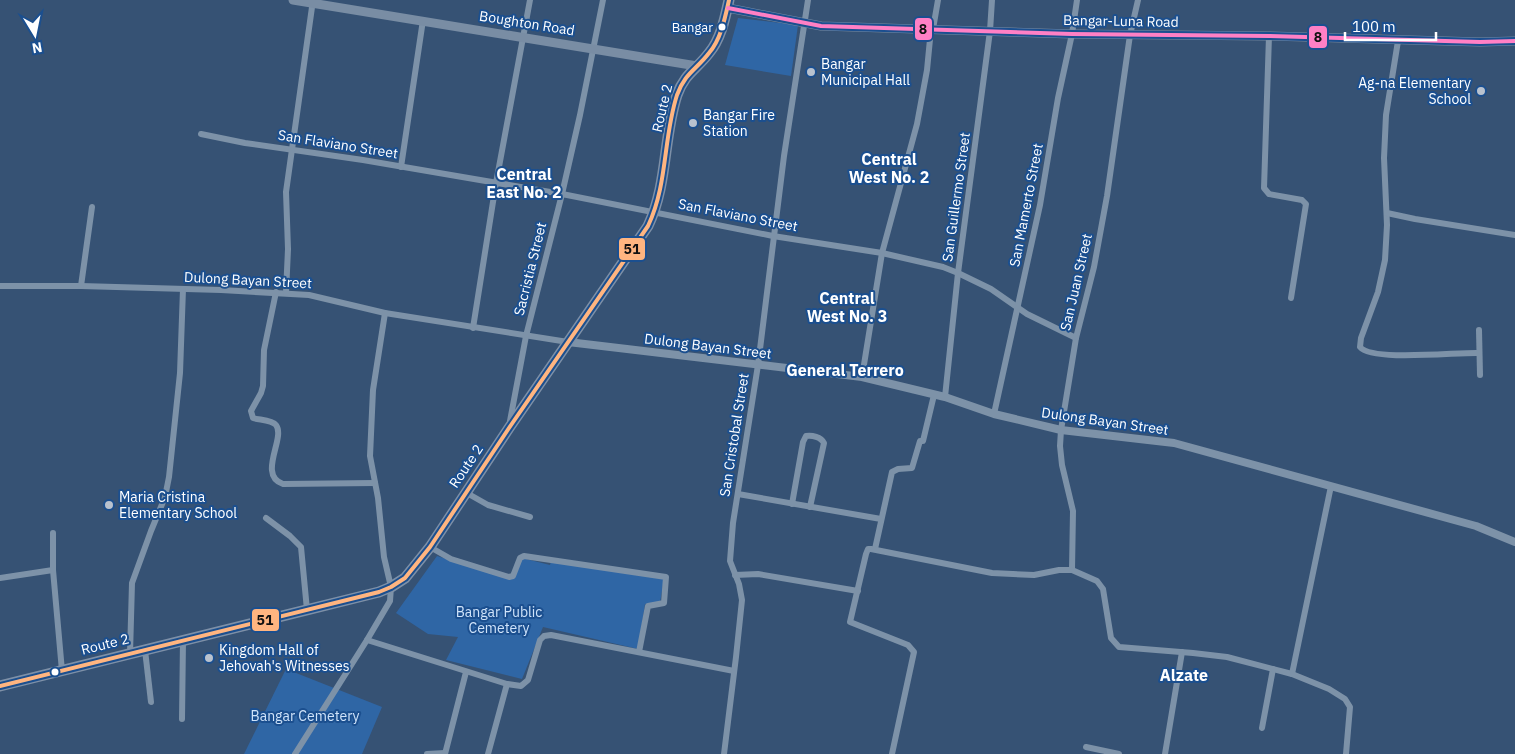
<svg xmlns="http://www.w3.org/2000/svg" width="1515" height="754" viewBox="0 0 1515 754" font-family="'IBM Plex Sans',sans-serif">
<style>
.green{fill:#2f66a5}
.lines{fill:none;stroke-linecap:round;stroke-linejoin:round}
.minor{stroke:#7d92a8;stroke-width:6}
.tertiary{stroke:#7d92a8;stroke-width:8}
.secondary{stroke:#798da4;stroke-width:9}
.trunk{stroke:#7e90a7;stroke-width:11}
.bus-1-casing{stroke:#1b4f8f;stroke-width:8}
.bus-2-casing{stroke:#1b4f8f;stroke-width:8}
.bus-1{stroke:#ffb580;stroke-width:4}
.bus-2{stroke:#ff80c5;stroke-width:4}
.bus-dot{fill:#fff;stroke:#1b4f8f;stroke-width:2}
.poi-dot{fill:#b9c2ce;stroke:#1b4f8f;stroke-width:2}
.labels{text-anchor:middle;stroke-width:4;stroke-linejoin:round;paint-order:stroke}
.bus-label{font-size:13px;fill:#fff;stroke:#1b4f8f;text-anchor:end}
.street-label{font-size:14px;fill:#fff;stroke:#1b4f8f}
.poi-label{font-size:14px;fill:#fff;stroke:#1b4f8f;text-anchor:start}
.park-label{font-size:14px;fill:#cfe3fa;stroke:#1b4f8f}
.quarter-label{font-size:16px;font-weight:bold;fill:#fff;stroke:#1b4f8f}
.line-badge{stroke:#1b4f8f;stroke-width:2}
.pale-badge-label{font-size:14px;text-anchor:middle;font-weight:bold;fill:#111}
</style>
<rect width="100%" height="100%" fill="#365274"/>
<g class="green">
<path d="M 738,18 L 798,25 L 791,76 L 725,65 Z"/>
<path d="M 437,556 L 512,579 L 522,558 L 550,565 L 551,561 L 664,578 L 660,603 L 645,604 L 638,649 L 543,627 L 522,679 L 446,660 L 458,637 L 428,634 L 396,613 Z"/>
<path d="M 286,669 L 382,707 L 362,754 L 244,754 Z"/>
</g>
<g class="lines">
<g class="minor">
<path d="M 933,29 L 938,0"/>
<path d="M 1269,36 L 1264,188 L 1269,194 L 1302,200 L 1306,204 L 1291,298"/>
<path d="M 1398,41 L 1386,115 L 1384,158 L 1387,225 L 1385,260 L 1378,292 L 1361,338 L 1360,347 C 1372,362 1458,352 1479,353"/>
<path d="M 201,134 L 245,143 L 363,160 L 562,194 L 773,236 L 882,253 L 943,267 L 958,273 L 991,289 L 1027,314 L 1076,338"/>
<path d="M 401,167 L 423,20"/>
<path d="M 1387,213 L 1415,219 L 1515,235"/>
<path d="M 0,286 L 81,286 L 221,290 L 309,295 L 385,313 L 568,342"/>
<path d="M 81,286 L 92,207"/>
<path d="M 276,292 L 264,350 L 263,386 L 261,393 L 251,411 L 253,418 C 259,420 272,420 276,425 C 286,438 257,475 283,484 L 375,483"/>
<path d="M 286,293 L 288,249 L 286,192 L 313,0"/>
<path d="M 473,328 L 496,183 L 530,0"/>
<path d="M 1479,330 L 1480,375"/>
<path d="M 862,377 L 882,253 L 917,124 L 927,70 L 931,29"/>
<path d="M 945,397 L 958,273 L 990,31 L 992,0"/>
<path d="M 994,414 L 1040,205 L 1058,98 L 1072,34 L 1077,0"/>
<path d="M 510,421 L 526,336 L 562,194 L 580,115 L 603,0"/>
<path d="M 465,492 L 488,505 L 530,517"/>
<path d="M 738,494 L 881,519"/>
<path d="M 792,504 L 803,442 L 806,436 C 812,435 821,437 824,443 L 810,507"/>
<path d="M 266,518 L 290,536 L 301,547 L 307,610"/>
<path d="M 53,533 L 53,570 L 62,671"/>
<path d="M 430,547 L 451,559 L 509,577 L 513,576 L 520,558 L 524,556 L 666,577 L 664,603 L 648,606 L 639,652"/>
<path d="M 875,549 L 892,472 L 898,469 L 912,468 L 920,441 L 923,441 L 934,395"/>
<path d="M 1072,570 L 1073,511 L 1062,465 L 1060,446 L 1061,430 L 1076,338 L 1094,267 L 1107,196 L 1130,35 L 1138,0"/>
<path d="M 735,575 L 758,574 L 858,591"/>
<path d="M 0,578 L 53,570"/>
<path d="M 367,640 L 507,684 L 521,686 L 528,680 L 540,640 L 544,636 L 551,635 L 734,671"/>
<path d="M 145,650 L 151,702"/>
<path d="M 130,654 L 132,583 L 151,531 L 165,497 L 169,477 L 180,373 L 183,289"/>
<path d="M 1292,674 L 1331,486"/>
<path d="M 182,719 L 183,640"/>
<path d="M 1262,728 L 1273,669"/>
<path d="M 1086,747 L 1119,754"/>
<path d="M 295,754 L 367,640 L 390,601 L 391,587 L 384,557 L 378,498 L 370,456 L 373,390 L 385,313"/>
<path d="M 427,754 L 445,753"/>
<path d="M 445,754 L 466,672"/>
<path d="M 488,754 L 507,684"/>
<path d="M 724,754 L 736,657 L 742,600 L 739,584 L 730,561 L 733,523 L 758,365 L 784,156 L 808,0"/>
<path d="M 892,754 L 914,652 L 908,645 L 850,622 L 866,554 L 868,549 L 871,549 L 992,573 L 1034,575 L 1059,570 L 1072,570 L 1097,581 L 1103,589 L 1111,638 L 1119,647 L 1193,653 L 1227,657 L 1292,674 L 1329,689 L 1345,699 L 1350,707 L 1346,754"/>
<path d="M 1165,754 L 1182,652"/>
</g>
<path class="tertiary" d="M 568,342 L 862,377 L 945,397 L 994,414 L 1061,430 L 1174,443 L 1476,526 L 1515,542"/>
<g class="secondary">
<path d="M 293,0 L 697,66"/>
<path d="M 728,8 L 821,26 L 1072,34 L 1269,36 L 1480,42 L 1515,41"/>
</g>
<path class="trunk" d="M 0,686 L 379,592 L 391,587 L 405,578 L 430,547 L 509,428 L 648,226 C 668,184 663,138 677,95 C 685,73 696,70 709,53 C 721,39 725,18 729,0"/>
<defs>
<path id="bus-1" d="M 0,686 L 379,592 L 391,587 L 405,578 L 430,547 L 509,428 L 648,226 C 668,184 663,138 677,95 C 685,73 696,70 709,53 C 721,39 725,18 729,0"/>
<path id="bus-2" d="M 728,8 L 821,26 L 1072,34 L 1269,36 L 1480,42 L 1515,41"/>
</defs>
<use href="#bus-1" class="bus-1-casing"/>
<use href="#bus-2" class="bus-2-casing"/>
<use href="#bus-1" class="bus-1"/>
<use href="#bus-2" class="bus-2"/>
</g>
<g class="bus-dot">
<circle cx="722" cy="27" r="4.5"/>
<circle cx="55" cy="672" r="4.5"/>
</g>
<g class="poi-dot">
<circle cx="811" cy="72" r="5"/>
<circle cx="1481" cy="91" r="5"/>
<circle cx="693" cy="123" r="5"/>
<circle cx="109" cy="505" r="5"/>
<circle cx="209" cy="658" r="5"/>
</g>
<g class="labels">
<g class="bus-label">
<text x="713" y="32">Bangar</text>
</g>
<g class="street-label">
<text transform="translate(1121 21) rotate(1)" y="5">Bangar-Luna Road</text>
<text transform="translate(527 23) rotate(9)" y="5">Boughton Road</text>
<text transform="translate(662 108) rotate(-77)" y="5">Route 2</text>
<text transform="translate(338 144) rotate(9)" y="5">San Flaviano Street</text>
<text transform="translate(956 197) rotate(-82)" y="5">San Guillermo Street</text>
<text transform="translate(1026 205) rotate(-79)" y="5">San Mamerto Street</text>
<text transform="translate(738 215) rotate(11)" y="5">San Flaviano Street</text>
<text transform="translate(530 269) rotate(-76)" y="5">Sacristia Street</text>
<text transform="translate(248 280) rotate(3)" y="5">Dulong Bayan Street</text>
<text transform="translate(1076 282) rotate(-77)" y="5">San Juan Street</text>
<text transform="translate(708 346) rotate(7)" y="5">Dulong Bayan Street</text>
<text transform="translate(1105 421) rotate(8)" y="5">Dulong Bayan Street</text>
<text transform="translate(734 435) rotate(-81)" y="5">San Cristobal Street</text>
<text transform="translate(466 466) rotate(-56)" y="5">Route 2</text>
<text transform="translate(105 644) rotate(-14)" y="5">Route 2</text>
</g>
<g class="poi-label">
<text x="821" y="69">Bangar<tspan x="821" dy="16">Municipal Hall</tspan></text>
<text x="1471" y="88" text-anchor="end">Ag-na Elementary<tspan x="1471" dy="16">School</tspan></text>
<text x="703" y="120">Bangar Fire<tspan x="703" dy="16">Station</tspan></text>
<text x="119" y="502">Maria Cristina<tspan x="119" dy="16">Elementary School</tspan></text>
<text x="219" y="655">Kingdom Hall of<tspan x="219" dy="16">Jehovah's Witnesses</tspan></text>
</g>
<g class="park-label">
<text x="499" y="617">Bangar Public<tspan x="499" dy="16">Cemetery</tspan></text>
<text x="305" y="721">Bangar Cemetery</text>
</g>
<g class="quarter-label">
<text x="889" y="165">Central<tspan x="889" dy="18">West No. 2</tspan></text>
<text x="524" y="180">Central<tspan x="524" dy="18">East No. 2</tspan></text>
<text x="847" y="304">Central<tspan x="847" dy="18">West No. 3</tspan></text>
<text x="845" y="376">General Terrero</text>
<text x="1184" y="681">Alzate</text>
</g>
</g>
<g class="line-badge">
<rect x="914" y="17" width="19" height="24" rx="5" fill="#ff80c5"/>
<rect x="1308" y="25" width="20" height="24" rx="5" fill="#ff80c5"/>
<rect x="618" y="237" width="28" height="24" rx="5" fill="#ffb580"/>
<rect x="251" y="608" width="29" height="24" rx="5" fill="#ffb580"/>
</g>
<g class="pale-badge-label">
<text x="923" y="34">8</text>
<text x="1318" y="42">8</text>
<text x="632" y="254">51</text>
<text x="265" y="625">51</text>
</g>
<g transform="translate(35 35) rotate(170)" stroke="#1b4f8f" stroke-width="4" paint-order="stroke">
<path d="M0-4L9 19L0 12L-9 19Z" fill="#ffffff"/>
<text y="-8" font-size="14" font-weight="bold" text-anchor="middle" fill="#ffffff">N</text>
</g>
<path d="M1345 32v8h91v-8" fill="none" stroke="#ffffff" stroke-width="2.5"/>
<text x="1352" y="32" font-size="15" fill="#ffffff" stroke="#1b4f8f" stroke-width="4" paint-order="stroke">100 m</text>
</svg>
